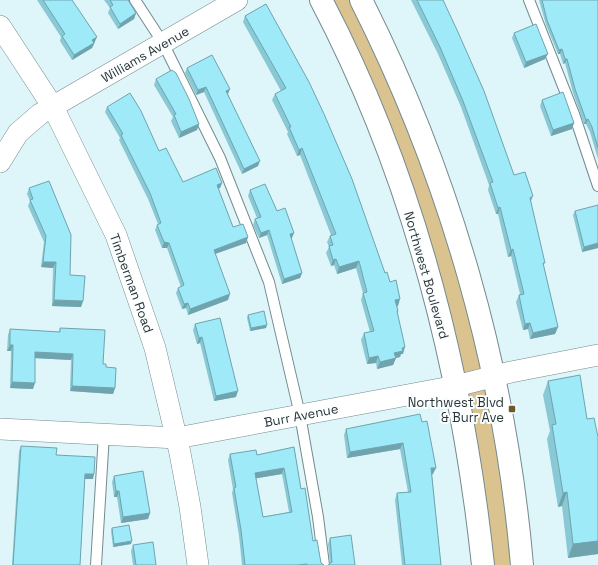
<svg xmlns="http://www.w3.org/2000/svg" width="598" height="565" viewBox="0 0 598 565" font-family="'Space Grotesk',sans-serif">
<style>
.green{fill:#dbc390}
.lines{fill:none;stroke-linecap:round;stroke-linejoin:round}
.service-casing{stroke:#758a8e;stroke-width:12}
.minor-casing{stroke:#758a8e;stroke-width:22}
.secondary-casing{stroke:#758a8e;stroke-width:24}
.service{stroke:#fff;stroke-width:10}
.minor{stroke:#fff;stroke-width:21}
.secondary{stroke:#fff;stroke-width:22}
.wall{fill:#88c9d5;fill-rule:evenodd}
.shaded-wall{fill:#6fa4ae}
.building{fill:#9eeaf8;stroke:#6fa4ae;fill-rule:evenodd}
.poi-dot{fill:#6e5928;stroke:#fafeff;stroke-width:1.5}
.labels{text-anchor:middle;stroke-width:4;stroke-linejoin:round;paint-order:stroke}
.street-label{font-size:13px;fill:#2d3537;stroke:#fafeff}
.poi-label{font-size:13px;fill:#2d3537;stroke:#fafeff;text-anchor:end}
</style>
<rect width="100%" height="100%" fill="#def5f9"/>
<path class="green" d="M 321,0 L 361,0 L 454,225 L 522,565 L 483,565 L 432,282 Z"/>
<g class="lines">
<defs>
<g id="service">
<path d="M 135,0 L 163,43 L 220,158 L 269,282 L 300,415 L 318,517 L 324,565"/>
<path d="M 529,0 L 574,114 L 598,186"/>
<path d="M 96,565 L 104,434"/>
</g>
<g id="minor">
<path d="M 0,26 L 53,107 L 116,235 L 155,348 L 180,453 L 190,507 L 198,565"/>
<path d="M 0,162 L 18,133 L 40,114 L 237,0"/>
<path d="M 0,429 L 177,438 L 456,386 L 511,372 L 598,355"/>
</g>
<g id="secondary">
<path d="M 321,0 C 413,175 462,369 483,565"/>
<path d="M 361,0 C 450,176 505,369 522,565"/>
</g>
</defs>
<use href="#service" class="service-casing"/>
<use href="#minor" class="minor-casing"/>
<use href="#secondary" class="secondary-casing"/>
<use href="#service" class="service"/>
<use href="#minor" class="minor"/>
<use href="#secondary" class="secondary"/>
</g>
<g class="wall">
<path d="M 37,0 L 72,0 L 95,42 L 92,48 L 72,60 L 60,41 L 61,37 Z"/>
<path d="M 104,0 L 128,0 L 136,13 L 134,19 L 118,29 L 108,13 L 110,8 Z"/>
<path d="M 411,0 L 443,0 L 514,175 L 531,202 L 544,267 L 558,327 L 555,334 L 530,339 L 528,329 L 523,330 L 516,302 L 519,295 L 520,294 L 511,256 L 508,257 L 498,214 L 496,214 L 488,190 L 489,185 L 461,107 L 438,54 Z"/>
<path d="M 539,0 L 598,0 L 598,159 L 590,132 L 586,124 L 584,124 L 573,93 L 565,63 L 563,64 L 560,54 L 558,54 L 546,25 Z"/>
<path d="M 266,4 L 385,273 L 390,282 L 398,306 L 397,306 L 398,311 L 397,313 L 403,354 L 401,354 L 400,357 L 396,358 L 393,365 L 377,369 L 376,363 L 367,364 L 361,340 L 364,333 L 370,332 L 361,300 L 363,293 L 356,268 L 337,274 L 334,265 L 331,266 L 326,253 L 329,247 L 327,242 L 330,236 L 331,235 L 300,155 L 297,156 L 287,134 L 288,132 L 272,100 L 275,94 L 281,91 L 243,22 L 245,16 Z"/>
<path d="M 514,33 L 545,59 L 524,68 L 512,38 Z"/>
<path d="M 187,68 L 228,94 L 258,166 L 242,174 L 204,92 L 196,95 L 185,73 Z"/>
<path d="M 156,79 L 199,124 L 197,130 L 179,138 L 171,121 L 173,117 L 154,85 Z"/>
<path d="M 542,100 L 574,123 L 572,129 L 551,136 L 540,106 Z"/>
<path d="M 107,107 L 159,151 L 183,182 L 222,183 L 220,188 L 218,189 L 233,227 L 248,237 L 246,243 L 215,254 L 228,300 L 188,315 L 186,308 L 182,309 L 176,293 L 178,288 L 181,287 L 167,248 L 162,248 L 155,230 L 157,225 L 158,224 L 148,199 L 119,140 L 120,138 L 105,112 Z"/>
<path d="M 29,188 L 70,275 L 83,301 L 81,307 L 52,306 L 53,268 L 41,267 L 44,242 L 28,206 L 30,201 L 27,194 Z"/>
<path d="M 250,190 L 277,211 L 292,238 L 291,239 L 302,273 L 300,278 L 282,284 L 267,235 L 259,238 L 253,225 L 255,219 L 257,218 L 248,196 Z"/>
<path d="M 575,211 L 598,248 L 582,252 L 573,215 Z"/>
<path d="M 248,315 L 266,328 L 250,331 L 247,318 Z"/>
<path d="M 195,324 L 236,397 L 214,401 L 200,343 L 197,344 L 193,330 Z"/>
<path d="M 60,328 L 106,367 L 115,388 L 113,394 L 70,391 L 71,360 L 35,358 L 33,389 L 10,388 L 11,351 L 7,351 L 8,335 L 10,329 L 59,332 Z"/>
<path d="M 548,381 L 587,419 L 598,437 L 598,554 L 568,558 L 562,506 L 558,507 L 547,439 L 550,431 L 543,395 Z"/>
<path d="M 422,422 L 433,474 L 432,475 L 441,565 L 402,565 L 395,500 L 397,493 L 408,492 L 400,449 L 347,458 L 344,435 L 346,429 Z"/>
<path d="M 21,446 L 56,455 L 93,479 L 85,479 L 80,565 L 12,565 L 19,451 Z"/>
<path d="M 294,447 L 301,489 L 313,541 L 321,563 L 324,565 L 242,565 L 239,536 L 232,493 L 233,489 L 228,460 L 230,454 L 257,455 ZM 282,474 L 289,512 L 263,517 L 256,478 Z"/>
<path d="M 114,476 L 150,513 L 148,519 L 121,523 L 117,497 L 114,497 L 112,482 Z"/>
<path d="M 112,528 L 131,544 L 113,547 L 111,531 Z"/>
<path d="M 330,538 L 355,565 L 330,563 L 328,544 Z"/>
<path d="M 133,545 L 156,565 L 133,565 L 131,551 Z"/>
</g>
<g class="shaded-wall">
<path d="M 136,13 L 134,19 L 118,29 L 120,24 Z"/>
<path d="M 97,37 L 92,48 L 72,60 L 74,55 L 92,40 Z"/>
<path d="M 562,49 L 560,54 L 558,54 L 559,50 Z"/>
<path d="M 548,54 L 545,59 L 524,68 L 526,62 Z"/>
<path d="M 565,59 L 567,59 L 565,63 L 563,64 Z"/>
<path d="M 206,87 L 204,92 L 196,95 L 198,90 Z"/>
<path d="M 230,89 L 228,94 L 224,96 L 226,91 Z"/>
<path d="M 588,119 L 586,124 L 584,124 L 586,120 Z"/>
<path d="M 574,123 L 572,129 L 551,136 L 553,130 Z"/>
<path d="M 199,124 L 197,130 L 179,138 L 181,132 Z"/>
<path d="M 302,148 L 300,155 L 297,156 L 299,150 Z"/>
<path d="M 260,161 L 258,166 L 242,174 L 244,169 Z"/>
<path d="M 222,183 L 220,188 L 215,190 L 217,185 Z"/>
<path d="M 533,196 L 530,203 L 530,198 Z"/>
<path d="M 500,207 L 498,214 L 496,214 L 498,208 Z"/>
<path d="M 269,230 L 267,235 L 259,238 L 261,233 Z"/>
<path d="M 294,233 L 292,238 L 288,240 L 290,234 Z"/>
<path d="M 248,237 L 246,243 L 212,255 L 214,250 Z"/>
<path d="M 164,242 L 169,243 L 167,248 L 162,248 Z"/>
<path d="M 598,243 L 598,248 L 582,252 L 584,247 Z"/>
<path d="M 513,249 L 511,256 L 508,257 L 511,250 Z"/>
<path d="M 336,259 L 334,265 L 331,266 L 333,260 Z"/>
<path d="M 359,261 L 356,268 L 337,274 L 339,267 Z"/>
<path d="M 43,262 L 56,262 L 53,268 L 41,267 Z"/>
<path d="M 302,273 L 300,278 L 282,284 L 284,279 Z"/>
<path d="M 230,294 L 228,300 L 188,315 L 190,309 Z"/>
<path d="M 400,299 L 398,306 L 393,307 L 395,300 Z"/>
<path d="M 54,300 L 83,301 L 81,307 L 52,306 Z"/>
<path d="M 188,303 L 186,308 L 182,309 L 184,304 Z"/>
<path d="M 530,323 L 528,329 L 523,330 L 525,324 Z"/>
<path d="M 267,325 L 266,328 L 250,331 L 251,328 Z"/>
<path d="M 558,327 L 555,334 L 530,339 L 533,333 Z"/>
<path d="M 202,337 L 200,343 L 197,344 L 199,338 Z"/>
<path d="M 10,345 L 13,345 L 11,351 L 7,351 Z"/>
<path d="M 405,347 L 403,354 L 401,354 L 400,357 L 396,358 L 393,365 L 377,369 L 380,362 L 394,353 Z"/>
<path d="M 35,352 L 73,354 L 71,360 L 33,358 Z"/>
<path d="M 378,356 L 376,363 L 367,364 L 369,358 Z"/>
<path d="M 12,382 L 35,383 L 33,389 L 10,388 Z"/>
<path d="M 72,386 L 115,388 L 113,394 L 70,391 Z"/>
<path d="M 238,391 L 236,397 L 214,401 L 216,396 Z"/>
<path d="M 403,443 L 400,449 L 347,458 L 350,452 Z"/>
<path d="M 284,468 L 282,474 L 253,479 L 255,473 Z"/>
<path d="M 431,468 L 436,468 L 433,474 L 429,475 Z"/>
<path d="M 85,474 L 94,474 L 93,479 L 83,479 Z"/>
<path d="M 116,491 L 119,491 L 117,497 L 114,497 Z"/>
<path d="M 567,492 L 562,506 L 558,507 L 563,493 Z"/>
<path d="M 150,513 L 148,519 L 121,523 L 123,517 Z"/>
<path d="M 132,541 L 131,544 L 113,547 L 114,544 Z"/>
<path d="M 598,541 L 598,554 L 568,558 L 573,544 Z"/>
</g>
<g class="building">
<path d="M 43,0 L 72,0 L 97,37 L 92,40 L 94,43 L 74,55 L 62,36 L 65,34 Z"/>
<path d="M 110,0 L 128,0 L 136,13 L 120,24 L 110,7 L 113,5 Z"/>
<path d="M 417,0 L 443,0 L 457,30 L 484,91 L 514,175 L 525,172 L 533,196 L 530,198 L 545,263 L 543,263 L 558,327 L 533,333 L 530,323 L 525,324 L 519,295 L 524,294 L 513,249 L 511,250 L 500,207 L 498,208 L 490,183 L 493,182 L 463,101 L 440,47 Z"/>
<path d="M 542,0 L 598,0 L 598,148 L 592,127 L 588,119 L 586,120 L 575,89 L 567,59 L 565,59 L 562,49 L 559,50 L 547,20 Z"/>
<path d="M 266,4 L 309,82 L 324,114 L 352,179 L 385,273 L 387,272 L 390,282 L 396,280 L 400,299 L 395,300 L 398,311 L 397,311 L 405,347 L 402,348 L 403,351 L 394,353 L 396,358 L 380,362 L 378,356 L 369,358 L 364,333 L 374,331 L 363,293 L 367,292 L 359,261 L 339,267 L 336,259 L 333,260 L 329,246 L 333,245 L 330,236 L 336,234 L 302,148 L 299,150 L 289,127 L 291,127 L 275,94 L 286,88 L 245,16 Z"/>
<path d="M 536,24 L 548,54 L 526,62 L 514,33 Z"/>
<path d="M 212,55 L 230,89 L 226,91 L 260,161 L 244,169 L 206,87 L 198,90 L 187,68 Z"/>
<path d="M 172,70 L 176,73 L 189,99 L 199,124 L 181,132 L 174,115 L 176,114 L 156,79 Z"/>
<path d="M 563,92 L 574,123 L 553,130 L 542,100 Z"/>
<path d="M 130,93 L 141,111 L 159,151 L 166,148 L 183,182 L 216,168 L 222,183 L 217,185 L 233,227 L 243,224 L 248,237 L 214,250 L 230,294 L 190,309 L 188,303 L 184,304 L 178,288 L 184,285 L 169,243 L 164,242 L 157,225 L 161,223 L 150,193 L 121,135 L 123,134 L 107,107 Z"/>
<path d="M 49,181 L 71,235 L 70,275 L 85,276 L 83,301 L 54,300 L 56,262 L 43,262 L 46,236 L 30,200 L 33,199 L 29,188 Z"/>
<path d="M 265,184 L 277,211 L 285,208 L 294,233 L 290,234 L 302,273 L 284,279 L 269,230 L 261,233 L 255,219 L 261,217 L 250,190 Z"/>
<path d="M 598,205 L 598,243 L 584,247 L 575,211 Z"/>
<path d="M 264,311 L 267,325 L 251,328 L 248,315 Z"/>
<path d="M 220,318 L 238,391 L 216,396 L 202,337 L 199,338 L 195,324 Z"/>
<path d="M 60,328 L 105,330 L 103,364 L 106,364 L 106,367 L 116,368 L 115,388 L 72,386 L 73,354 L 35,352 L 35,383 L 12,382 L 13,345 L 10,345 L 10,329 L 60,332 Z"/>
<path d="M 580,375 L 587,419 L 594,418 L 598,437 L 598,541 L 573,544 L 567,492 L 563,493 L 552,425 L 556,424 L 548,381 Z"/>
<path d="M 420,414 L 422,422 L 427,421 L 436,468 L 431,468 L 441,565 L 405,565 L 397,493 L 411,492 L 403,443 L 350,452 L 346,429 Z"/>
<path d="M 21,446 L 57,448 L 56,455 L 95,457 L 94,474 L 85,474 L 80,565 L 13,565 Z"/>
<path d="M 294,447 L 301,489 L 305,488 L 313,541 L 317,540 L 321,563 L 324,565 L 307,565 L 307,564 L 297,565 L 245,565 L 241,530 L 234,488 L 236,487 L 230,454 L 256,450 L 257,455 ZM 284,468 L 292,512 L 263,517 L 255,473 Z"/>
<path d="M 143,471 L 150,513 L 123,517 L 119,491 L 116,491 L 114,476 Z"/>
<path d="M 129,525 L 132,541 L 114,544 L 112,528 Z"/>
<path d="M 351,535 L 355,565 L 328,565 L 332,562 L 330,538 Z"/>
<path d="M 153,542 L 156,565 L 136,565 L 133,545 Z"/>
</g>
<rect class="poi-dot" x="508" y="405" width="8" height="8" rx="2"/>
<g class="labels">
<g class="street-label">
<text transform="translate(145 54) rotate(-30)" y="5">Williams Avenue</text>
<text transform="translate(427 275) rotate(74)" y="5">Northwest Boulevard</text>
<text transform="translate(132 283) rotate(70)" y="5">Timberman Road</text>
<text transform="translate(301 415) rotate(-11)" y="5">Burr Avenue</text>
</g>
<g class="poi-label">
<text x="504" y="407">Northwest Blvd<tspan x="504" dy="15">&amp; Burr Ave</tspan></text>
</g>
</g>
</svg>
